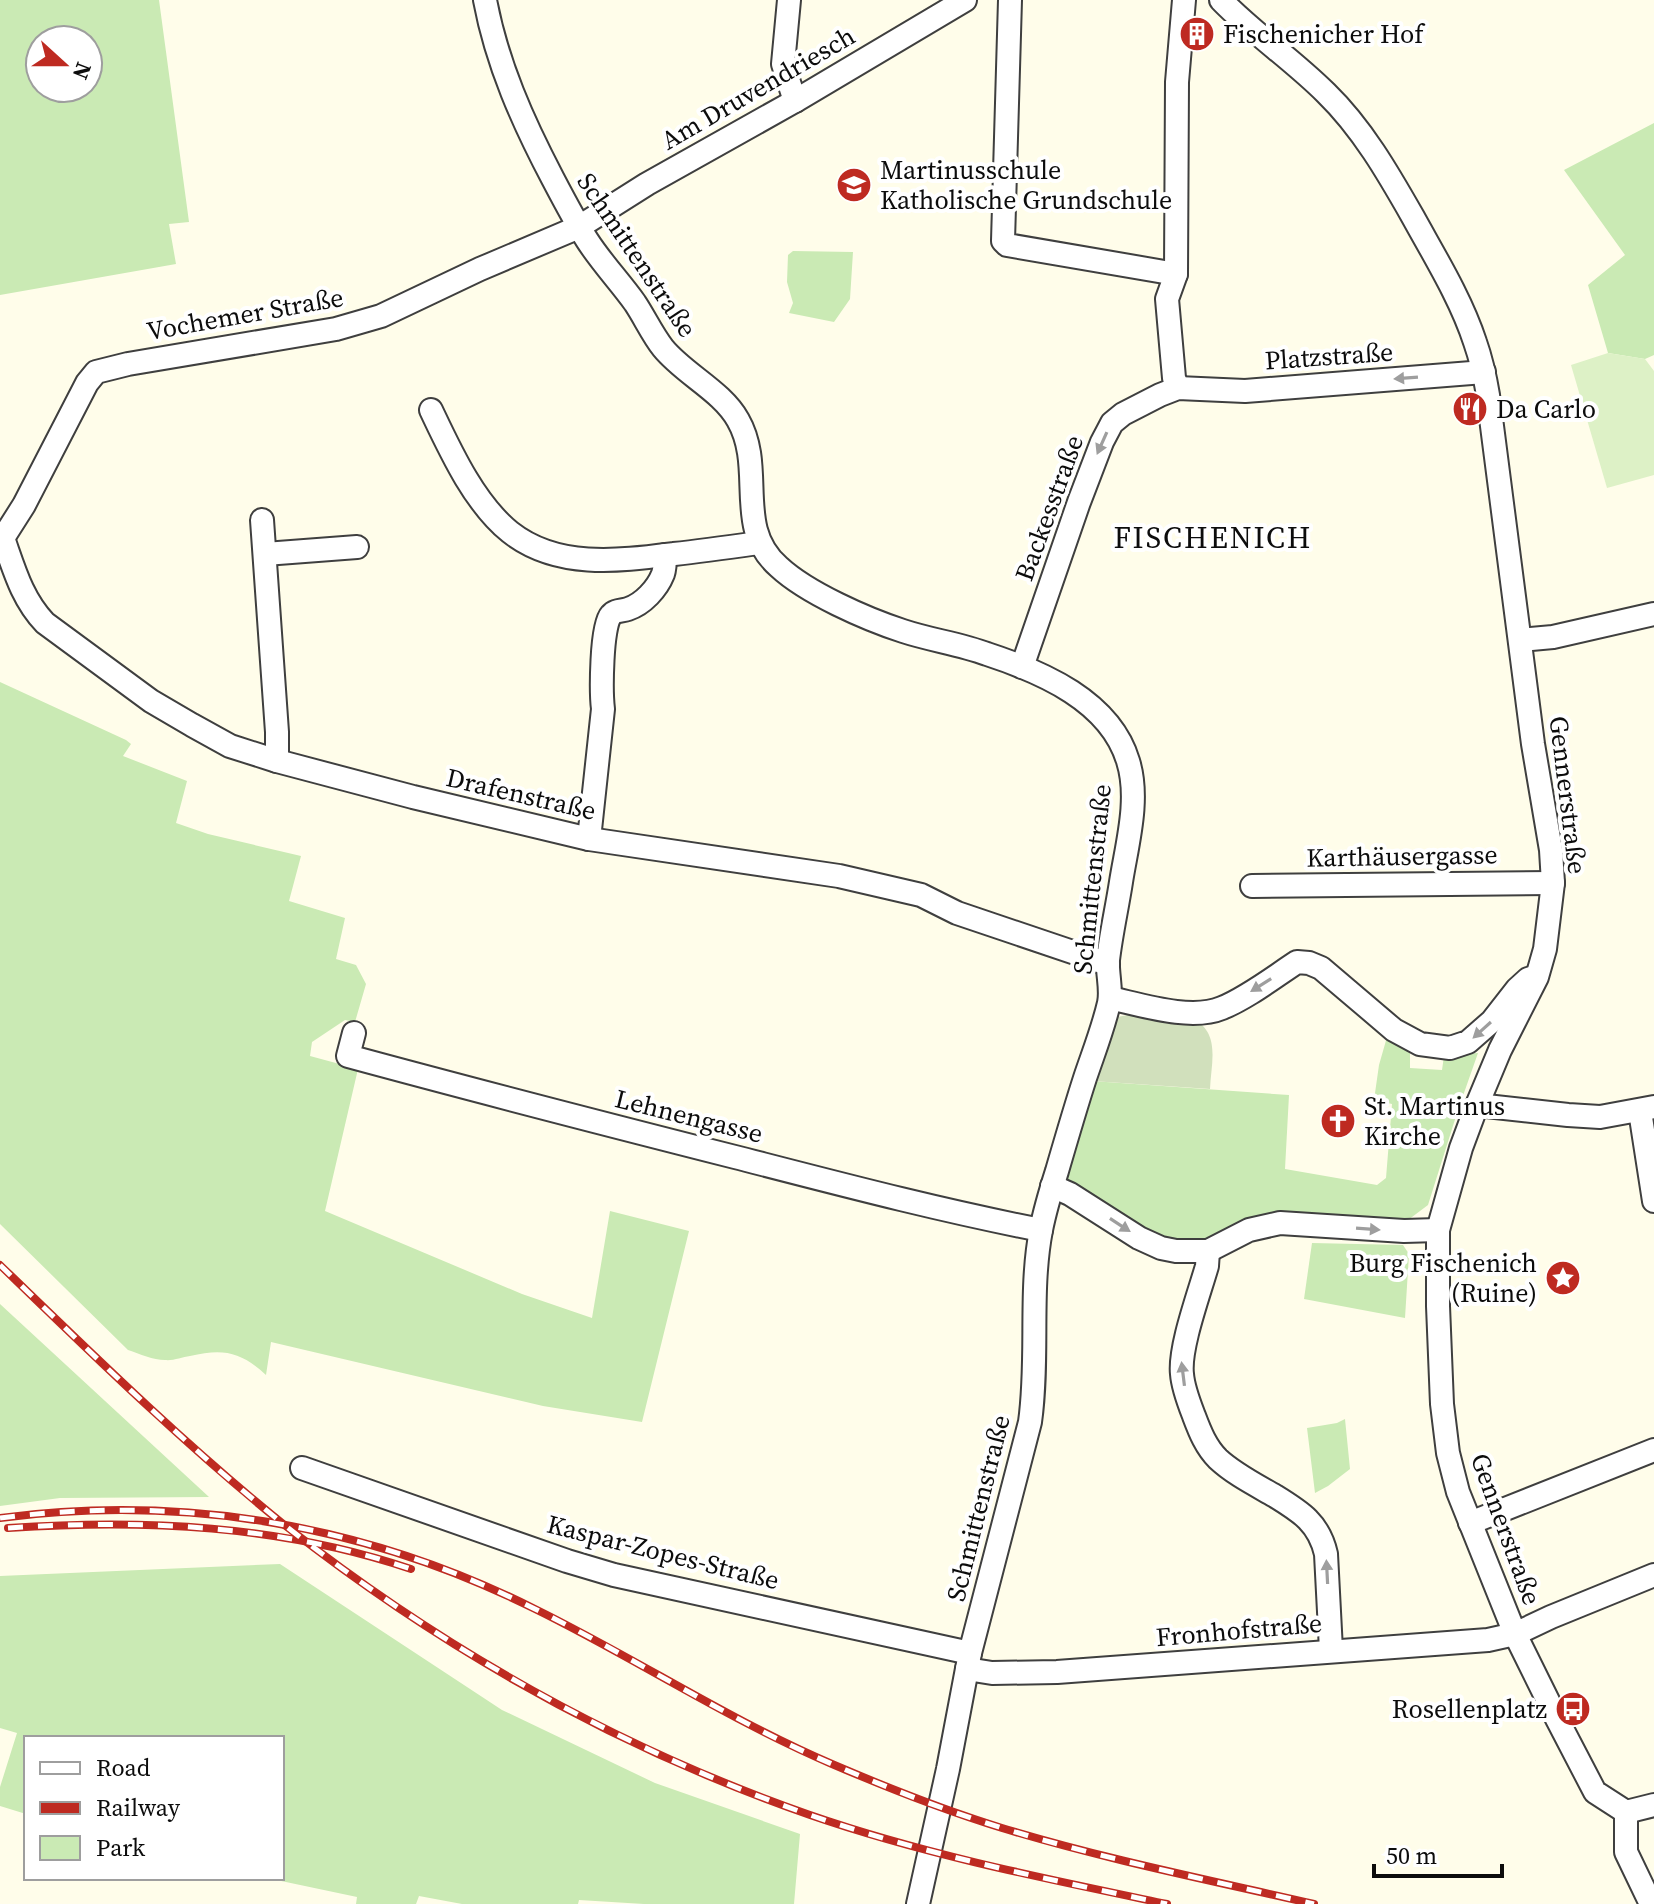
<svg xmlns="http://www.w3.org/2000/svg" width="1654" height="1904" viewBox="0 0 1654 1904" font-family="'Source Serif 4',serif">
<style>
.green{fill:#caeab4;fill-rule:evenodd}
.cemetery{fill:#d1e0bc}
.pitch{fill:#ddf1c6}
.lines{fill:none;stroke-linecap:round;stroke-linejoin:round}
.minor-casing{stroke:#3f3f3f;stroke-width:26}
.minor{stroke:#fff;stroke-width:22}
.rail-casing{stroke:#be2a21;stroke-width:8}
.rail{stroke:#fff;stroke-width:5;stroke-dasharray:15;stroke-linecap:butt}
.oneway{fill:#9e9e9e}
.labels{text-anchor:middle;stroke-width:8;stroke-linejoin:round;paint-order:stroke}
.poi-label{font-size:26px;fill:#0c0c0c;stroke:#fff;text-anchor:start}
.street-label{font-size:26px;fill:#0c0c0c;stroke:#fff}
.quarter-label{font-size:30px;letter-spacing:2px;fill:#0c0c0c;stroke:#fff}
</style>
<rect width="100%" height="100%" fill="#fffdea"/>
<g class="green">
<path d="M 0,0 L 159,0 L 189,222 L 169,224 L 176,264 L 0,295 ZM 40,40 L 88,40 L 88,88 L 40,88 Z"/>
<path d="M 1654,123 L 1654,355 L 1645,359 L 1608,353 L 1588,285 L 1625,255 L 1564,170 Z"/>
<path d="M 793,251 L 853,252 L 850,299 L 834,322 L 789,313 L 793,303 L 787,282 L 788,255 Z"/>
<path d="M 0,682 L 126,740 L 131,744 L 123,756 L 187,781 L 176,823 L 208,834 L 301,856 L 289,901 L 345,918 L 336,959 L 356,965 L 366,984 L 355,1022 L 345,1020 L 312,1042 L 310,1056 L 358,1069 L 325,1211 L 522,1294 L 592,1318 L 610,1211 L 689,1231 L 642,1422 L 543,1406 L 271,1342 L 266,1375 C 241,1352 224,1348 190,1356 C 182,1357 173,1361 165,1360 C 153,1360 140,1354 128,1350 L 0,1224 Z"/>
<path d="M 1387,1037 L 1410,1050 L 1410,1068 L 1442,1070 L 1444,1056 L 1478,1053 L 1458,1110 L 1428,1205 L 1408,1220 L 1387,1224 L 1214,1237 L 1187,1243 L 1164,1243 L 1075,1190 L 1064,1176 L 1092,1081 L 1289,1095 L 1285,1169 L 1377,1185 L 1386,1178 L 1392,1104 L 1374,1100 L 1379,1065 Z"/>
<path d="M 1312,1243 L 1403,1245 L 1409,1254 L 1405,1318 L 1304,1299 Z"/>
<path d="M 0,1304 L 209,1497 L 60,1498 L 0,1506 Z"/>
<path d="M 1345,1419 L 1350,1469 L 1328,1486 L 1315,1493 L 1307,1428 L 1337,1423 Z"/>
<path d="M 280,1564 L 502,1710 L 655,1783 L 800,1834 L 794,1904 L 644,1904 L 579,1900 L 578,1904 L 462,1904 L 419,1896 L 416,1904 L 356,1904 L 357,1897 L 267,1878 L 282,1878 L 282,1738 L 26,1738 L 26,1814 L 0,1806 L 0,1787 L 17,1733 L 0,1728 L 0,1576 Z"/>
</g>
<path class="cemetery" d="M 1128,1015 L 1193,1019 C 1221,1033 1211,1063 1210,1089 L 1092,1081 L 1110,1024 L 1117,1017 Z"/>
<path class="pitch" d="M 1608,353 L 1645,359 L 1654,371 L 1654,475 L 1607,488 L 1571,365 Z"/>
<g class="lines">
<defs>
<g id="minor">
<path d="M 485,0 C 497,64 523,122 553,179 C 564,200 575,221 587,240 C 601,262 620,282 635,303 C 645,318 652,334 663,348 C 684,374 722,391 738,420 C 766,469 733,527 779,567 C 807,593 866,619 903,631 C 930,640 960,644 987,654 C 1042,672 1110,701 1128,761 C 1140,799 1127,844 1121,882 C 1117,908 1111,934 1108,960 C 1107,974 1112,989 1109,1003 C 1103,1029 1093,1054 1085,1078 C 1075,1109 1066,1140 1057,1171 C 1051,1190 1045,1210 1041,1230 C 1029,1293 1039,1358 1030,1422 L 970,1653 L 948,1769 L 918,1904"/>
<path d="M 789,0 L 783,64 L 795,101"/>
<path d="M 1010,0 L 1003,241 L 1007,245 L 1176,274"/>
<path d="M 1221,0 C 1254,34 1293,60 1326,93 C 1362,128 1388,173 1413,217 C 1435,257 1461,299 1475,342 C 1481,359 1485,377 1488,395 L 1533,744 L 1551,850 L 1553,883 L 1545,949 L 1537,977 L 1500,1050 L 1477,1105 L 1461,1148 L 1438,1230 L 1438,1306 L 1442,1404 L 1448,1453 L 1458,1492 L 1515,1634 L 1557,1719 L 1595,1792 L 1626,1812"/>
<path d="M 1178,388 L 1174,378 L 1167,299 L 1176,274 L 1177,82 L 1184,0"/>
<path d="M 431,410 C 450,450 474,503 510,532 C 557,569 618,561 674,554 C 702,551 730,547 758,543"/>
<path d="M 262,520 L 277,732 L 277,761"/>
<path d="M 0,538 L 3,538 L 24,505 L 87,383 L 96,372 L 128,364 L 336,329 L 381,316 L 480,269 L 579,227 L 647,184 L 795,101 L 965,0"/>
<path d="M 3,538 C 14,569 22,599 45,623 L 151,701 L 192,725 L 230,746 L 277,761 L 413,797 L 589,839 L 839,876 L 921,895 L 957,913 L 1108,964"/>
<path d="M 265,554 L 357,547"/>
<path d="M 1520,640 L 1553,637 L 1654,614"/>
<path d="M 1022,667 L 1079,502 L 1102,442 L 1112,423 L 1123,414 L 1160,395 L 1178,388 L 1245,391 L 1484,372"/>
<path d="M 589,839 L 603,709 C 601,693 601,626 611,615 C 615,610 622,611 628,609 C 643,604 657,589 663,574 C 665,568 665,561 665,555"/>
<path d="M 1252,886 L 1553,883"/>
<path d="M 1110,998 C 1142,1005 1191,1021 1222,1008 C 1247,998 1274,977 1297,962 L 1309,963 L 1321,968 L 1394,1030 L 1420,1044 L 1450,1048 L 1468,1042 L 1492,1021 L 1517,989 L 1528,979 L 1531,978"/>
<path d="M 354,1033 L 348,1056 C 477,1091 605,1124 735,1157 C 836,1183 938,1210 1041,1230"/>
<path d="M 1477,1105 L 1568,1115 L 1600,1117 L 1654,1107"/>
<path d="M 1640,1111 L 1654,1201"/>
<path d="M 1052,1186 L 1070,1194 L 1139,1238 L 1161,1248 L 1176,1251 L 1208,1251 L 1249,1230 L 1280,1223 L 1404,1231 L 1438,1230"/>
<path d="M 1208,1251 L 1207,1266 C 1199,1294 1179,1348 1182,1374 C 1183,1388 1189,1403 1194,1416 C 1200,1432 1206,1447 1218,1459 C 1234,1474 1256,1485 1275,1496 C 1301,1512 1319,1523 1326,1554 L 1331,1650"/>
<path d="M 302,1468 L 567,1561 L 614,1575 L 970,1653"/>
<path d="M 1470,1523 L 1654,1450"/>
<path d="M 967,1669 L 992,1673 L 1057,1672 L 1488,1640 L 1515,1634 L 1551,1617 L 1654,1575"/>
<path d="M 1626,1812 L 1626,1852 L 1651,1904"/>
<path d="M 1626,1812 L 1654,1805"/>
</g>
</defs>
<use href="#minor" class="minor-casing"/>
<use href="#minor" class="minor"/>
<defs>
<g id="rail">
<path d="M 0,1265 C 93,1355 186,1446 287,1527 C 444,1650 621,1749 810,1815 C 926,1855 1047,1879 1167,1904"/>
<path d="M 0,1518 C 186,1494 367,1525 535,1609 C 635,1658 729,1720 832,1764 C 888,1788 944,1810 1002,1828 C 1104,1859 1209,1880 1314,1904"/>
<path d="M 8,1528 C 144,1519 281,1525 411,1569"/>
</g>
</defs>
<use href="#rail" class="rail-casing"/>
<use href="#rail" class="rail"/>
</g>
<defs><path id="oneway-solid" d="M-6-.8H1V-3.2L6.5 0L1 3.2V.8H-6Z" transform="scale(2)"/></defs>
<g class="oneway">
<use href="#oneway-solid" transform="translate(1406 378) rotate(176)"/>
<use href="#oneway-solid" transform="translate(1102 443) rotate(114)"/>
<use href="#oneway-solid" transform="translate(1261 985) rotate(148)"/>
<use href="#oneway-solid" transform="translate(1482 1030) rotate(138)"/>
<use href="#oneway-solid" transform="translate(1120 1225) rotate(33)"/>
<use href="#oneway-solid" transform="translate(1368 1229) rotate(4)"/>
<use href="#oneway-solid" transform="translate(1183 1374) rotate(-97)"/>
<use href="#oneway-solid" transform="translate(1327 1572) rotate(-93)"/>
</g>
<defs>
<symbol id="building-disc" viewBox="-11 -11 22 22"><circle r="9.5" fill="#be2a21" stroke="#fff"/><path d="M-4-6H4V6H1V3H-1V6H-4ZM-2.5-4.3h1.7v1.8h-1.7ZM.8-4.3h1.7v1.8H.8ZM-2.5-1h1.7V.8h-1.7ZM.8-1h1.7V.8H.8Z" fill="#fff"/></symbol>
<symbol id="school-disc" viewBox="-11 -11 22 22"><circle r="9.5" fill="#be2a21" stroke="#fff"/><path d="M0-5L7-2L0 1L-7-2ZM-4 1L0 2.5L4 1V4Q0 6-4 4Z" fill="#fff"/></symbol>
<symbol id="restaurant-disc" viewBox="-11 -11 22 22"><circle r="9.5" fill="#be2a21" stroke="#fff"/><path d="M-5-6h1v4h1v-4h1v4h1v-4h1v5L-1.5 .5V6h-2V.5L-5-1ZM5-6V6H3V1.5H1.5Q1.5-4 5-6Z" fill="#fff"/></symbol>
<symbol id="church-disc" viewBox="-11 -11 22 22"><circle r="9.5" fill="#be2a21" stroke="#fff"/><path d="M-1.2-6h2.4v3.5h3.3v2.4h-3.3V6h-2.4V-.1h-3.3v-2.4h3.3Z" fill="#fff"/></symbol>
<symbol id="sight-disc" viewBox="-11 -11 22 22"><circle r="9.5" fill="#be2a21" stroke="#fff"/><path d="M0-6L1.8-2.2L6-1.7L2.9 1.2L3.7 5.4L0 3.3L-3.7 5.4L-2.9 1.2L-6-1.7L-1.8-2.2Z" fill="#fff"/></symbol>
<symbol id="bus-disc" viewBox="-11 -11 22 22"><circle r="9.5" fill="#be2a21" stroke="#fff"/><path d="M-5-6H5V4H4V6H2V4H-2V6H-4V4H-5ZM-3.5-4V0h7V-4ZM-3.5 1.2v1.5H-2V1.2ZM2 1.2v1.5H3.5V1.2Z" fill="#fff"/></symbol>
</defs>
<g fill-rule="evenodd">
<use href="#building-disc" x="1177" y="14" width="40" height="40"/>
<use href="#school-disc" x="834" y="165" width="40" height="40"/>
<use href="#restaurant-disc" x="1450" y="389" width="40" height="40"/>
<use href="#church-disc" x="1318" y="1101" width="40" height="40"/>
<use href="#sight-disc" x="1543" y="1258" width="40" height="40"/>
<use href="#bus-disc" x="1553" y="1689" width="40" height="40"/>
</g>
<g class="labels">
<g class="poi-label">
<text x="1223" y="43">Fischenicher Hof</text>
<text x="880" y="179">Martinusschule<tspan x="880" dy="30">Katholische Grundschule</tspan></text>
<text x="1496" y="418">Da Carlo</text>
<text x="1364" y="1115">St. Martinus<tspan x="1364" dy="30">Kirche</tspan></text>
<text x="1537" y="1272" text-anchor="end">Burg Fischenich<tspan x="1537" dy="30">(Ruine)</tspan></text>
<text x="1547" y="1718" text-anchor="end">Rosellenplatz</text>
</g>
<g class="street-label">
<text transform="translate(758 88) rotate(-30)" y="9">Am Druvendriesch</text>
<text transform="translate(637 255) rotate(56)" y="9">Schmittenstraße</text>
<text transform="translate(245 314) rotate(-10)" y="9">Vochemer Straße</text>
<text transform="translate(1329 356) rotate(-4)" y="9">Platzstraße</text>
<text transform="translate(1049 508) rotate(-70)" y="9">Backesstraße</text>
<text transform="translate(521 794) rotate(13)" y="9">Drafenstraße</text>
<text transform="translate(1568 795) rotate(83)" y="9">Gennerstraße</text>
<text transform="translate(1402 856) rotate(-1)" y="9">Karthäusergasse</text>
<text transform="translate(1092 879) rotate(-84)" y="9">Schmittenstraße</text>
<text transform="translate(689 1116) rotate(14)" y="9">Lehnengasse</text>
<text transform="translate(978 1508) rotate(-76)" y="9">Schmittenstraße</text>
<text transform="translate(1506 1529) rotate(70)" y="9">Gennerstraße</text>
<text transform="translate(663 1552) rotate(14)" y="9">Kaspar-Zopes-Straße</text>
<text transform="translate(1239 1630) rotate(-5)" y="9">Fronhofstraße</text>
</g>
<g class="quarter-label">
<text x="1213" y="548">FISCHENICH</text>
</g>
</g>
<rect x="24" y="1736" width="260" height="144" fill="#ffffff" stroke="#9e9e9e" stroke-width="2"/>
<rect x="40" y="1762" width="40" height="12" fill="#ffffff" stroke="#9e9e9e" stroke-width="2"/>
<text x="96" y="1776" font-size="24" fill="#0c0c0c">Road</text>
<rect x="40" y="1802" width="40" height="12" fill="#be2a21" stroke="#9e9e9e" stroke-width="2"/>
<text x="96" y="1816" font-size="24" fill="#0c0c0c">Railway</text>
<rect x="40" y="1836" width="40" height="24" fill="#caeab4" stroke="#9e9e9e" stroke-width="2"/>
<text x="96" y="1856" font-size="24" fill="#0c0c0c">Park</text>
<g transform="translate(64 64) rotate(111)"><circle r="38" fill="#ffffff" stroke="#9e9e9e" stroke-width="2"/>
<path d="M0-6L14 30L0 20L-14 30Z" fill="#be2a21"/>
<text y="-12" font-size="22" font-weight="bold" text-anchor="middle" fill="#0c0c0c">N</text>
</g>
<path d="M1374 1864v12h128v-12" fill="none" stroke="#0c0c0c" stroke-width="4"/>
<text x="1386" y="1864" font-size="24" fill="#0c0c0c" stroke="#ffffff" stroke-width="6" paint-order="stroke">50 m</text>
</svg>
